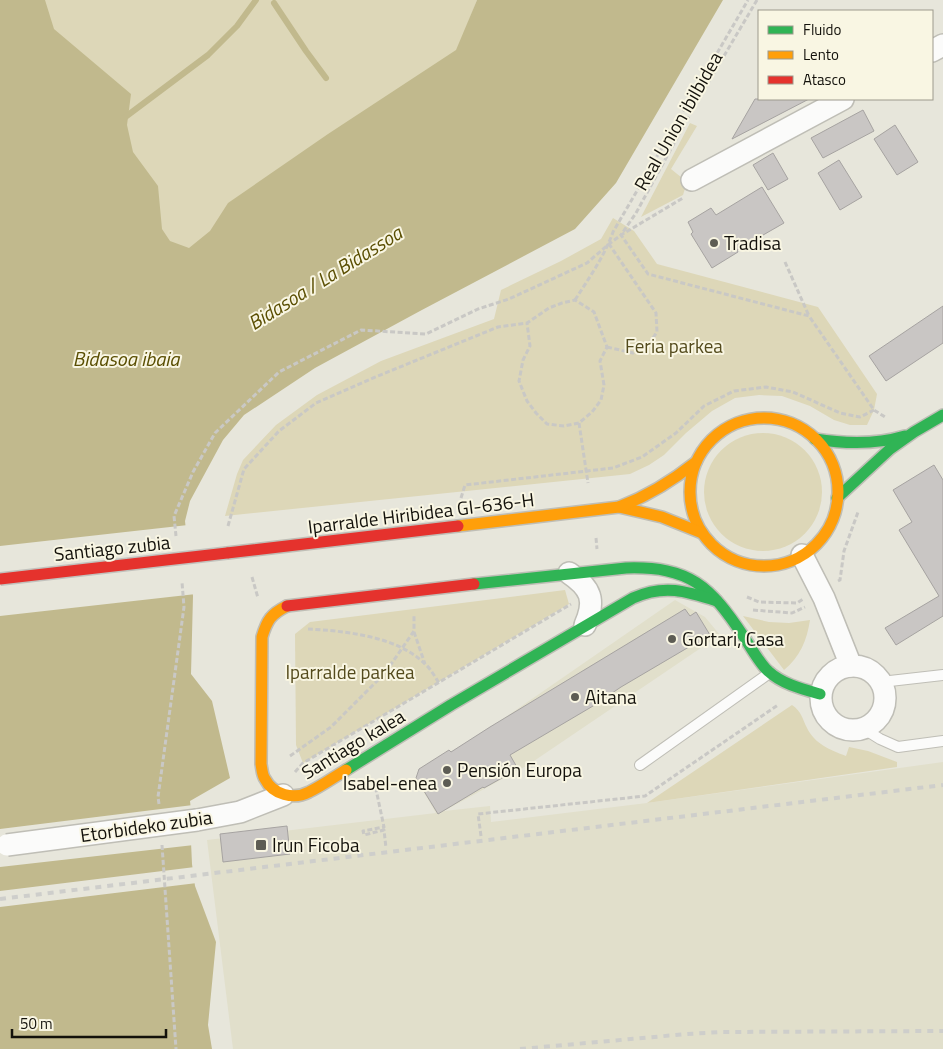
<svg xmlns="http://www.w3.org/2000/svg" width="943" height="1049" viewBox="0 0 943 1049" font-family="'Titillium Web',sans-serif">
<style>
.built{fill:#e1dfcb}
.green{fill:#ddd7b8}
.water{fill:#c1b98d}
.pier{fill:#e7e6db}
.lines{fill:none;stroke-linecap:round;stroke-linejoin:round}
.stream{stroke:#c1b98d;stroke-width:6}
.building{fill:#c9c6c4;stroke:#a6a3a1}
.lane-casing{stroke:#bfbeb6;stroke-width:12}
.street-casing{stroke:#bfbeb6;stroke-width:24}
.fast-casing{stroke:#bfbeb6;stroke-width:14}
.slow-casing{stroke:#bfbeb6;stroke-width:14}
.jam-casing{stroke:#bfbeb6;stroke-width:14}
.path{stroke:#c9c8c5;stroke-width:3;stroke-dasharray:5 2.5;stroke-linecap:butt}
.lane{stroke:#fbfbfa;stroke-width:10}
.street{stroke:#fbfbfa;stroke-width:21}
.fast{stroke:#30b455;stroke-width:11}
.slow{stroke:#ff9f0a;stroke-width:11}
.jam{stroke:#e5322d;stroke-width:11}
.rail{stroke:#cececb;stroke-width:4;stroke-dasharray:6 6;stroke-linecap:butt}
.street-bridge-casing{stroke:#bfbeb6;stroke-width:24;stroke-linecap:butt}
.jam-bridge-casing{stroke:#c2c2bd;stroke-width:14;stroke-linecap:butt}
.street-bridge{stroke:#fbfbfa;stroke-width:21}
.jam-bridge{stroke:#e5322d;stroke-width:11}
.poi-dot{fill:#5d5c54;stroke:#f9f6e3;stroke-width:2}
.labels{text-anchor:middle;stroke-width:4;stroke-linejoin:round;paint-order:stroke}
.street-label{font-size:19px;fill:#13110b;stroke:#f9f6e3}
.poi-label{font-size:19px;fill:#13110b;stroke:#f9f6e3;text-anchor:start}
.park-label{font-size:19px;fill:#534a1c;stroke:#f9f6e3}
.water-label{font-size:20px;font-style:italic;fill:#5a4e02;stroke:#f9f6e3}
</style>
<rect width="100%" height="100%" fill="#e7e6db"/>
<path class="built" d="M 675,600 L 705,617 L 720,635 L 528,765 L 444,811 L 490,806 L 491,822 L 647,803 L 943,762 L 943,1049 L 233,1049 L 207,840 L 436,813 L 416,779 Z"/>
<g class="green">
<path d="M 24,0 L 477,0 L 457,50 L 169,285 Z"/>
<path d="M 690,123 L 697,126 L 671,169 L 687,182 L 683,195 L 641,217 Z"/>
<path d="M 613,218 L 634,231 L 657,264 L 818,307 L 877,394 L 874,410 L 867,425 L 850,425 L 834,420 L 810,406 L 782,396 L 759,395 L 735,398 L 712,411 L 686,433 L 664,455 L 649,465 L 630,474 L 225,516 L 237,474 L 243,460 L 276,425 L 317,395 L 381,361 L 494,319 L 501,290 L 561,261 L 601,239 Z"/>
<circle cx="763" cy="492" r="59"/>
<path d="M 565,590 L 569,604 L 303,763 L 296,745 L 295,634 L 310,622 Z"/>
<path d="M 743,616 L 769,622 L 789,623 L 810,620 C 807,640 800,657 784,670 Z"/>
<path d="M 792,705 C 802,712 802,718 807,728 C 815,744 830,750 846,756 L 849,747 L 868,751 L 897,762 L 897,767 L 647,803 Z"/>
</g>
<path class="water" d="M 0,0 L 45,0 L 54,29 L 131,94 L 127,125 L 133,152 L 158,186 L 162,229 L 170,241 L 189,248 L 210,231 L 228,203 L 328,134 L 456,50 L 477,0 L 723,0 L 616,183 L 575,229 L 420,311 L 315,368 L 244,415 L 223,440 L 190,501 L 185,521 L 193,596 L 191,674 L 212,701 L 230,778 L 190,801 L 194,837 L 191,842 L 192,864 L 195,886 L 216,942 L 208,1025 L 212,1049 L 0,1049 Z"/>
<g class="pier">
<path d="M 188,525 L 196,594 L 0,616 L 0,546 Z"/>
<path d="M 193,805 L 197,837 L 194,842 L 194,845 L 0,867 L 0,829 Z"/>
<path d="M 195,867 L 197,883 L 0,907 L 0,891 Z"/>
</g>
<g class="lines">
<g class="stream">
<path d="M 274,3 L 306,51 L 326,78"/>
<path d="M 124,118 L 208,55 L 237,26 L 256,0"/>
</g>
</g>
<g class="building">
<path d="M 755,99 L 809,99 L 732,139 Z"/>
<path d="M 863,110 L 874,131 L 823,158 L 811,138 Z"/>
<path d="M 895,125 L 918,162 L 897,175 L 874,139 Z"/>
<path d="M 773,153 L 788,179 L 768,190 L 753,165 Z"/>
<path d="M 839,160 L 862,197 L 840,210 L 818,173 Z"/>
<path d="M 762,187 L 784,223 L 737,250 L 738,252 L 712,268 L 691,234 L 693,232 L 688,222 L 711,208 L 716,215 Z"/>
<path d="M 943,306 L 943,343 L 886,381 L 869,356 Z"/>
<path d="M 934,465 L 943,480 L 943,616 L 896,645 L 885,628 L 939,596 L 899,530 L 912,522 L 893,490 Z"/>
<path d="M 685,609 L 690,616 L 696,612 L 710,635 L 695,645 L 694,644 L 621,687 L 593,706 L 510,755 L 518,769 L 484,788 L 483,787 L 438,814 L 416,778 L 419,769 L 449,750 L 451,752 L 490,727 Z"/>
<path d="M 287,826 L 290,854 L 223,862 L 220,834 Z"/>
</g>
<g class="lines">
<defs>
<g id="lane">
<path d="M 881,682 L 943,675"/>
<path d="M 864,729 L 880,739 L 898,747 L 943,741"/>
<path d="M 640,765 L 768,674"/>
</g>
<g id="street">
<path d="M 932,51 L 943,45"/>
<path d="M 692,180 L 843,99"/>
<path d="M 802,555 L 824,598 L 851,666"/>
<path d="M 569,573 C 591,588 596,600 585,625"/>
<circle cx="853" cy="698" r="32"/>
<path d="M 197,820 L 240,812 L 283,795"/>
</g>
<g id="fast">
<path d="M 815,439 C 846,444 875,445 905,436"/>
<path d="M 837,498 L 890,449 L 914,432 L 943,415"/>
<path d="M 474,584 L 626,568 C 690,566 710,586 744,637 C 750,646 760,664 768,671 C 782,684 802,689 820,694"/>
<path d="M 346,770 L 451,705 L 633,598 C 664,584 686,591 717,601"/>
</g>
<g id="slow">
<circle cx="764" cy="492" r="74"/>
<path d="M 619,507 L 662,517 L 702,533"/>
<path d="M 458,526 L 619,507 C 648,496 672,481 696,462"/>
<path d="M 287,606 C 271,614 267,620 262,637 L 261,764 C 262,769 262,775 265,779 C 273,795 294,800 309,792 C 322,786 334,777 346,770"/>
</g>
<g id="jam">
<path d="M 227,553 L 458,526"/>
<path d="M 287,606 L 474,584"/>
</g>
</defs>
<use href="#lane" class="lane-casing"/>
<use href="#street" class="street-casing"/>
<use href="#fast" class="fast-casing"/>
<use href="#slow" class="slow-casing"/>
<use href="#jam" class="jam-casing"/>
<g class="path">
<path d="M 757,0 L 695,105 L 636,213 L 621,235 L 648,274 L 809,316 L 874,410 L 885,417"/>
<path d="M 785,262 L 809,316"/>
<path d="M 575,300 C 589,278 604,257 613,232 L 748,0"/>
<path d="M 607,347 L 633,353 L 648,345 L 657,332 L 656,313 L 609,244"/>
<path d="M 579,423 L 588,483"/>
<path d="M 461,498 L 465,485 L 613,468 L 642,457 L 676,433 L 704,406 L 734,391 L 766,387 L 793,392 L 840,413 L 860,417 L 874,410"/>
<path d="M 228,526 L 244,469 L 279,431 L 316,403 L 373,378 L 498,327 L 527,323 L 549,308 L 562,303 L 575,300 L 594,312 L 607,347 L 600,361 L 604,385 L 601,400 L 592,412 L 579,423 L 564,426 L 547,424 L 536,413 L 527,401 L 519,381 L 523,360 L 530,346 L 527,323"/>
<path d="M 176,536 L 174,516 L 193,472 L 215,433 L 279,372 L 361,330 L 426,334 L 478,309 L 509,299 L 587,263 L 609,244 L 621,235 L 683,198"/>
<path d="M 596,538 L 597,549"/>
<path d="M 252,577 L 258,598"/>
<path d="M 838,581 L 840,580 L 844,551 L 858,512"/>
<path d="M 747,597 L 759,602 L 797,603 L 803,599"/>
<path d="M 753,610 L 792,613 L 805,607"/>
<path d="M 308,629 C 345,631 397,636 425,664 C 431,669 435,677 439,683"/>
<path d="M 414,632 L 425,664"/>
<path d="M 290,756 L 331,727 L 385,673 L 414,631 L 414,614"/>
<path d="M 295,772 L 303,763 L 571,604"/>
<path d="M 374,780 L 384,827 L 363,831 L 364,835 L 384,830 L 386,848"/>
<path d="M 159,804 L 158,797 L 184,607 L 182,582"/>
<path d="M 481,836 L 478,814 L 645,796 L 778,705"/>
<path d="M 162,845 L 176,1049"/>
</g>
<use href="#lane" class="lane"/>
<use href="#street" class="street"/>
<use href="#fast" class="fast"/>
<use href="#slow" class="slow"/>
<use href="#jam" class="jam"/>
<g class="rail">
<path d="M 0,899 L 943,785"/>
<path d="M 520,1049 L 687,1034 L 721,1032 L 943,1031"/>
</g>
<defs>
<path id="street-bridge" d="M 7,845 L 197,820"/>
<path id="jam-bridge" d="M 0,579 L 227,553"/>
</defs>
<use href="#street-bridge" class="street-bridge-casing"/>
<use href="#jam-bridge" class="jam-bridge-casing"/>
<use href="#street-bridge" class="street-bridge"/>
<use href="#jam-bridge" class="jam-bridge"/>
</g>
<g class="poi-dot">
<circle cx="714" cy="243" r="5"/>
<circle cx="672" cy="639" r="5"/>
<circle cx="575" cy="697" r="5"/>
<circle cx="447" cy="770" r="5"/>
<circle cx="447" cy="783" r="5"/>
<rect x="255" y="839" width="12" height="12" rx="2.5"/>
</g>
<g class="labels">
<g class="street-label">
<text transform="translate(678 121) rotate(-60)" y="7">Real Union ibilbidea</text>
<text transform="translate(421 513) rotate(-7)" y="7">Iparralde Hiribidea GI-636-H</text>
<text transform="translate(112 548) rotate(-6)" y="7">Santiago zubia</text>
<text transform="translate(353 744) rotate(-31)" y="7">Santiago kalea</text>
<text transform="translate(146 826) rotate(-8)" y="7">Etorbideko zubia</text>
</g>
<g class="poi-label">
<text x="724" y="250">Tradisa</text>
<text x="682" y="646">Gortari, Casa</text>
<text x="585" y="704">Aitana</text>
<text x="457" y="777">Pensión Europa</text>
<text x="437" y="790" text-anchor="end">Isabel-enea</text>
<text x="272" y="852">Irun Ficoba</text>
</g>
<g class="park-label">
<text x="674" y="353">Feria parkea</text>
<text x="350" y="679">Iparralde parkea</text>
</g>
<g class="water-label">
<text transform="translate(325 278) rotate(-32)" y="7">Bidasoa / La Bidassoa</text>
<text x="126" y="366">Bidasoa ibaia</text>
</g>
</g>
<rect x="758" y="10" width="175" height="90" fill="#f9f6e3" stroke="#9d9a8d"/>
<rect x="768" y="26" width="25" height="8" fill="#30b455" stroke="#9d9a8d"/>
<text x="803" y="35" font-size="15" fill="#13110b">Fluido</text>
<rect x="768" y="51" width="25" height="8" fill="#ff9f0a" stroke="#9d9a8d"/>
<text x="803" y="60" font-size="15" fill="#13110b">Lento</text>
<rect x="768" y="76" width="25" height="8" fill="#e5322d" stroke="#9d9a8d"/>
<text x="803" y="85" font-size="15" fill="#13110b">Atasco</text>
<path d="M12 1029v8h154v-8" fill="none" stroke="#13110b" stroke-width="2.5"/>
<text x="20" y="1029" font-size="15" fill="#13110b" stroke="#f9f6e3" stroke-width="4" paint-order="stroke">50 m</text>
</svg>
